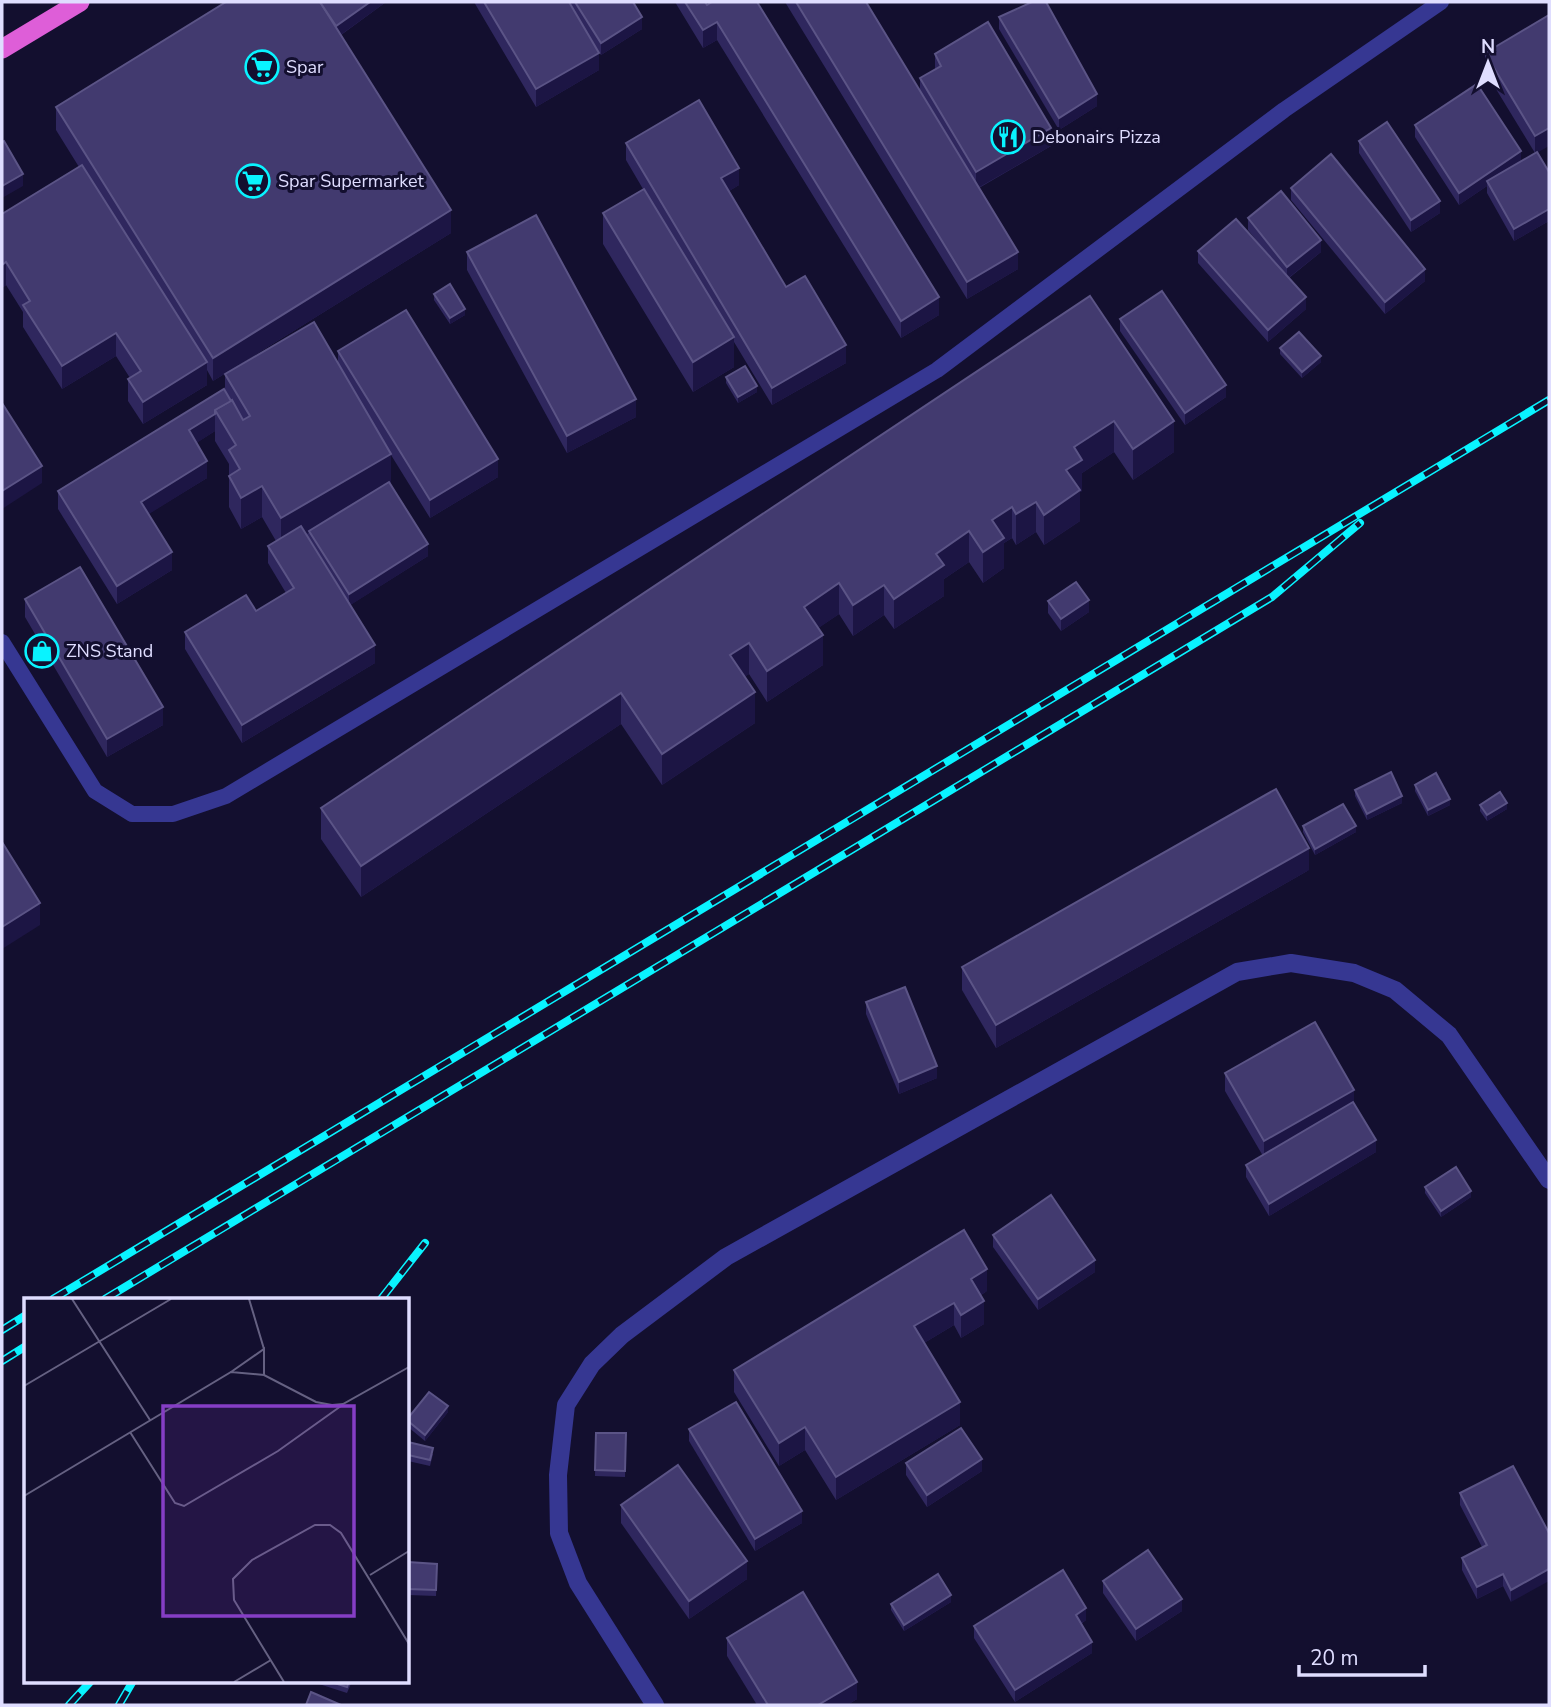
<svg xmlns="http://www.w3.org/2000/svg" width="1551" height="1707" viewBox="0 0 1551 1707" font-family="'Nunito Sans',sans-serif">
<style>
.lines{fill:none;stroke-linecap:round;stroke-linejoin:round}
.service{stroke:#363792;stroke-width:16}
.minor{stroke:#363792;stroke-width:18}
.trunk{stroke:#de5ed8;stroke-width:19}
.rail-casing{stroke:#09f3ff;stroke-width:8}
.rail{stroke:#130f2f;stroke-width:5;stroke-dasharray:16;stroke-linecap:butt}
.wall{fill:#2f275e}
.shaded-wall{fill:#1c1544}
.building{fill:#423a6f;stroke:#5b5486;stroke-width:2}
.labels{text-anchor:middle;stroke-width:6;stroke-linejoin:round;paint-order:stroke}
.poi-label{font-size:18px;fill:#dfddff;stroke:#130f2f;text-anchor:start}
.inset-road{fill:none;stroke:#656182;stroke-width:2}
.view{fill:#853ec5;fill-opacity:0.15;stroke:#853ec5;stroke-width:3.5}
.inset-edge{fill:none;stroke:#dfddff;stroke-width:3.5}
</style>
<rect width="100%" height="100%" fill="#130f2f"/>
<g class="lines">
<path class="service" d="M 2,642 L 95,791 L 132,814 L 173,814 L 226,796 L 937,370 L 1284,110 L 1441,2"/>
<path class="minor" d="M 655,1705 L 578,1583 L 559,1533 L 558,1475 L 566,1405 L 592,1364 L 622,1335 L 726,1257 L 1237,972 L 1291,963 L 1354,973 L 1395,990 L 1449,1035 L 1549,1180"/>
<path class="trunk" d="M 2,49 L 80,2"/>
<defs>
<g id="rail">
<path d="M 53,1299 L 1549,400"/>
<path d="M 105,1299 L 1272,597 L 1360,523"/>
<path d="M 381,1299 L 425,1243"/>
<path d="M 2,1330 L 26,1315"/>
<path d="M 2,1361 L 26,1346"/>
<path d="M 69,1705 L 91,1681"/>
<path d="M 119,1705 L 133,1681"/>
</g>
</defs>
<use href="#rail" class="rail-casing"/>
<use href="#rail" class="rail"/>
</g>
<g class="wall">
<path d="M 226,2 L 386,2 L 341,35 L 451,233 L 213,381 L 207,370 L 207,385 L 143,424 L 128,401 L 128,379 L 130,378 L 116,356 L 62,389 L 23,327 L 23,312 L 6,285 L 2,288 L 2,214 L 79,167 L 56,130 L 56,107 Z"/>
<path d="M 474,2 L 633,2 L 642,29 L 601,55 L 586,31 L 599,70 L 536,107 Z"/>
<path d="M 675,2 L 757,2 L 939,315 L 901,338 L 717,40 L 703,48 Z"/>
<path d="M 785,2 L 866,2 L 920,91 L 920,78 L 935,70 L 935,54 L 1051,146 L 979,188 L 1018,269 L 967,299 Z"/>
<path d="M 1549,15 L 1538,152 L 1549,172 L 1549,221 L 1514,241 L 1487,193 L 1487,186 L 1459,205 L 1415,137 L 1415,125 L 1521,161 L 1535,153 L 1485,71 L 1485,53 Z"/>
<path d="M 999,17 L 1097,106 L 1059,130 L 999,29 Z"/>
<path d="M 1359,141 L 1440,213 L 1411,232 L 1359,153 Z"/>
<path d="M 626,143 L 739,185 L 729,191 L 786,287 L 846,363 L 772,405 L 734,342 L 734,367 L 693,392 L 603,244 L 603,213 L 643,189 L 626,160 Z"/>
<path d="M 1291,188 L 1425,281 L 1385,314 L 1291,200 Z"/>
<path d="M 1248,218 L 1321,252 L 1289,278 L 1306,309 L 1268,342 L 1198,263 L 1198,251 L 1264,250 L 1248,230 Z"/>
<path d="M 467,252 L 636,417 L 567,453 L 467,270 Z"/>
<path d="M 434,294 L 465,315 L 450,324 L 434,300 Z"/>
<path d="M 1090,296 L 1174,452 L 1133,480 L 1114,452 L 1082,473 L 1082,491 L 1080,492 L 1080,521 L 1044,545 L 1036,532 L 1016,545 L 1012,538 L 1004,543 L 1004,568 L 983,583 L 969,562 L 944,579 L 944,596 L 894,629 L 884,615 L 853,636 L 839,614 L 818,628 L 823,665 L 767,702 L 749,674 L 744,677 L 755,723 L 662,785 L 621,724 L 361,897 L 321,839 L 321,808 Z"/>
<path d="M 1120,319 L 1226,397 L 1185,425 L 1120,331 Z"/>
<path d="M 1280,348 L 1321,362 L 1302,378 L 1280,354 Z"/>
<path d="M 338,351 L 498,477 L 430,518 L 391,455 L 391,485 L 428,556 L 350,605 L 375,663 L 242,743 L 185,649 L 185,632 L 256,611 L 286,593 L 268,563 L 268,546 L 276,541 L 262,517 L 241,529 L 229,507 L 229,464 L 215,441 L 215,431 L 196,443 L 207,478 L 148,514 L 172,570 L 117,604 L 58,509 L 58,491 L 225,392 L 225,374 L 338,363 Z"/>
<path d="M 726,377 L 757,392 L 738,403 L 726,383 Z"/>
<path d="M 25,599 L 163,725 L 107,757 L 25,617 Z"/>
<path d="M 1048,601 L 1089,612 L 1061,631 L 1048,613 Z"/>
<path d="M 1415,785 L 1450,805 L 1428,816 L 1415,791 Z"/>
<path d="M 1355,790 L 1402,803 L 1367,820 L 1355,796 Z"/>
<path d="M 1480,805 L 1507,809 L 1487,821 L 1480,811 Z"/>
<path d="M 1303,826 L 1356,832 L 1315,855 L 1303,832 Z"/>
<path d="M 1309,870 L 996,1048 L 962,990 L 962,967 Z"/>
<path d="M 866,1002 L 937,1078 L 899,1094 L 866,1014 Z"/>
<path d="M 1225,1073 L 1354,1103 L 1376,1152 L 1269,1216 L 1246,1177 L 1246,1165 L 1263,1156 L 1225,1091 Z"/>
<path d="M 1425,1187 L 1471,1197 L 1441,1217 L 1425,1193 Z"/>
<path d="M 993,1235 L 1095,1272 L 1038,1310 L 993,1247 Z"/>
<path d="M 987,1291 L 981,1295 L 984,1324 L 961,1338 L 954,1325 L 924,1343 L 960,1425 L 836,1500 L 805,1450 L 779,1466 L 734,1392 L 734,1370 Z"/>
<path d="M 448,1412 L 425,1441 L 408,1427 L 408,1418 Z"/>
<path d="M 689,1429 L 802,1523 L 755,1551 L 689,1441 Z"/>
<path d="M 596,1433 L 626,1433 L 625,1477 L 595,1476 Z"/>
<path d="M 408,1442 L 433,1454 L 430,1466 L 408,1461 Z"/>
<path d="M 906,1463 L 982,1471 L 927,1507 L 906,1475 Z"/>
<path d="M 1513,1466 L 1511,1602 L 1503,1586 L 1477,1599 L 1462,1570 L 1462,1558 L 1482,1547 L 1460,1505 L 1460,1493 Z"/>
<path d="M 621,1505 L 747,1579 L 689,1619 L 621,1523 Z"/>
<path d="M 408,1562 L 437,1564 L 436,1596 L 408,1595 Z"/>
<path d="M 1103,1581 L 1182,1611 L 1136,1641 L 1103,1593 Z"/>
<path d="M 951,1602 L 904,1631 L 891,1610 L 891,1604 Z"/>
<path d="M 1086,1620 L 1081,1624 L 1092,1653 L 1015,1702 L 974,1638 L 974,1626 Z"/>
<path d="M 727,1638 L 857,1699 L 847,1705 L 757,1705 L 727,1656 Z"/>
<path d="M 319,1681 L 352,1681 L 347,1693 L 319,1684 Z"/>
</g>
<g class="shaded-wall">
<path d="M 370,2 L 386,2 L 335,39 L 335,27 Z"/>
<path d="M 642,17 L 642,29 L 601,55 L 601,43 Z"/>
<path d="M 717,22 L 717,40 L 703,48 L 703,30 Z"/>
<path d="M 599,53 L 599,70 L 536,107 L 536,89 Z"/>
<path d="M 1097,94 L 1097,106 L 1059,130 L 1059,118 Z"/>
<path d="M 1051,128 L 1051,146 L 976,189 L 976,172 Z"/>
<path d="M 1549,128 L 1549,146 L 1535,154 L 1535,136 Z"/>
<path d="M 1521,151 L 1521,163 L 1487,181 L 1487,186 L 1459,205 L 1459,193 Z"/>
<path d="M 739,168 L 739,185 L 721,196 L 721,178 Z"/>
<path d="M 23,174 L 23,186 L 2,198 L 2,186 Z"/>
<path d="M 1440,201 L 1440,213 L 1411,232 L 1411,220 Z"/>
<path d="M 1549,209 L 1549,221 L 1514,241 L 1514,229 Z"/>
<path d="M 451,210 L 451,233 L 213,381 L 213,358 Z"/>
<path d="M 1321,240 L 1321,252 L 1287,279 L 1287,267 Z"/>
<path d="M 1018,252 L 1018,269 L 967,299 L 967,282 Z"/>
<path d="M 6,262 L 6,285 L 2,288 L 2,265 Z"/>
<path d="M 1425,269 L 1425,281 L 1385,314 L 1385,302 Z"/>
<path d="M 939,297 L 939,315 L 901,338 L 901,321 Z"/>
<path d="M 1306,297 L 1306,309 L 1268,342 L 1268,330 Z"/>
<path d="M 465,309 L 465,315 L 450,324 L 450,318 Z"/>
<path d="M 116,333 L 116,356 L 62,389 L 62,366 Z"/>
<path d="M 734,337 L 734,367 L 693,392 L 693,362 Z"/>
<path d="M 846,345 L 846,363 L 772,405 L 772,388 Z"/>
<path d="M 1321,356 L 1321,362 L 1302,378 L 1302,372 Z"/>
<path d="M 207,362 L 207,385 L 143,424 L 143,402 Z"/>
<path d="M 1226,385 L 1226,397 L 1185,425 L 1185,413 Z"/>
<path d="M 757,386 L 757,392 L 738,403 L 738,397 Z"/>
<path d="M 636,399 L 636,417 L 567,453 L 567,436 Z"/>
<path d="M 215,414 L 215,431 L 189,448 L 189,430 Z"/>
<path d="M 1114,421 L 1114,452 L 1082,473 L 1082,491 L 1080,492 L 1080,521 L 1044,545 L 1044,515 L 1074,447 Z"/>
<path d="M 1174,421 L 1174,452 L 1133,480 L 1133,449 Z"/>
<path d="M 391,454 L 391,485 L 281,549 L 281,518 Z"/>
<path d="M 498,459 L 498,477 L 430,518 L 430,500 Z"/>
<path d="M 207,461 L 207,478 L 141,519 L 141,502 Z"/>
<path d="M 42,466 L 42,483 L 2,509 L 2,491 Z"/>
<path d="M 262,486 L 262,517 L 241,529 L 241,498 Z"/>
<path d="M 1036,502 L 1036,532 L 1016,545 L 1016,514 Z"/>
<path d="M 1012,507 L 1012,538 L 1004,543 L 1004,568 L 983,583 L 983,552 L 992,520 Z"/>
<path d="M 969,531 L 969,562 L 944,579 L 944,596 L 894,629 L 894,599 L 936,554 Z"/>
<path d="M 428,544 L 428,556 L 349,606 L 349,594 Z"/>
<path d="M 172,552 L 172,570 L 117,604 L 117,586 Z"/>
<path d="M 839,583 L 839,614 L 804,638 L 804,607 Z"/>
<path d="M 884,585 L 884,615 L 853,636 L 853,605 Z"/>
<path d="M 1089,600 L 1089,612 L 1061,631 L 1061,619 Z"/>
<path d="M 823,635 L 823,665 L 767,702 L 767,671 Z"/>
<path d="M 749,643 L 749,674 L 730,686 L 730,655 Z"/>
<path d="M 375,645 L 375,663 L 242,743 L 242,725 Z"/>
<path d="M 755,692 L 755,723 L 662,785 L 662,754 Z"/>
<path d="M 621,693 L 621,724 L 361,897 L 361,866 Z"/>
<path d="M 163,707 L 163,725 L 107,757 L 107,739 Z"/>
<path d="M 1402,796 L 1402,803 L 1367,820 L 1367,814 Z"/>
<path d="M 1450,799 L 1450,805 L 1428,816 L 1428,810 Z"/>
<path d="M 1507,803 L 1507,809 L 1487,821 L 1487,815 Z"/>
<path d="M 1356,826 L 1356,832 L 1315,855 L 1315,849 Z"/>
<path d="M 1309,848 L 1309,870 L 996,1048 L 996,1025 Z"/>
<path d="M 40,903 L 40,925 L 2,949 L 2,927 Z"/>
<path d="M 937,1066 L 937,1078 L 899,1094 L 899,1082 Z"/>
<path d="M 1354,1090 L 1354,1107 L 1264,1159 L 1264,1141 Z"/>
<path d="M 1376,1140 L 1376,1152 L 1269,1216 L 1269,1204 Z"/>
<path d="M 1471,1191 L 1471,1197 L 1441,1217 L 1441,1211 Z"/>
<path d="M 1095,1260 L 1095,1272 L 1038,1310 L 1038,1299 Z"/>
<path d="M 987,1269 L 987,1291 L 971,1301 L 971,1279 Z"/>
<path d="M 984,1301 L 984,1324 L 961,1338 L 961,1315 Z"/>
<path d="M 954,1303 L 954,1325 L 914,1349 L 914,1326 Z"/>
<path d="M 960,1402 L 960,1425 L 836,1500 L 836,1477 Z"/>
<path d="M 448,1406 L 448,1412 L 425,1441 L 425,1435 Z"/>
<path d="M 805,1427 L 805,1450 L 779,1466 L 779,1443 Z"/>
<path d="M 982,1459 L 982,1471 L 927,1507 L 927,1495 Z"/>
<path d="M 802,1511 L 802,1523 L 755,1551 L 755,1539 Z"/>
<path d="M 747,1561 L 747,1579 L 689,1619 L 689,1601 Z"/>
<path d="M 1549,1569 L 1549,1581 L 1511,1602 L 1511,1590 Z"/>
<path d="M 1503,1574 L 1503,1586 L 1477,1599 L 1477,1587 Z"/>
<path d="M 951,1595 L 951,1602 L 904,1631 L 904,1625 Z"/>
<path d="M 1182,1599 L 1182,1611 L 1136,1641 L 1136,1629 Z"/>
<path d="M 1086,1608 L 1086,1620 L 1076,1627 L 1076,1615 Z"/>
<path d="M 1092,1642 L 1092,1653 L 1015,1702 L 1015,1690 Z"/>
<path d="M 857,1682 L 857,1699 L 847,1705 L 818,1705 Z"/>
</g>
<g class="building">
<path d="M 226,2 L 320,2 L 451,210 L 213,358 L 56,107 Z"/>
<path d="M 320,2 L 370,2 L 336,26 Z"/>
<path d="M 484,2 L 569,2 L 599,53 L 536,89 Z"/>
<path d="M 575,2 L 633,2 L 642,17 L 601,43 Z"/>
<path d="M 685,2 L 705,2 L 707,5 L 712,2 L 757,2 L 939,297 L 901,321 L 717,22 L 703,30 Z"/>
<path d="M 796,2 L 866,2 L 1018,252 L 967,282 Z"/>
<path d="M 1032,2 L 1046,2 L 1097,94 L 1059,118 L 999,17 Z"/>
<path d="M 1549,15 L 1549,128 L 1535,136 L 1485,53 Z"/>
<path d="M 988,22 L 1051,128 L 976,172 L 920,78 L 941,66 L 935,54 Z"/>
<path d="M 1477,84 L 1521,151 L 1459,193 L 1415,125 Z"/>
<path d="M 699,100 L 739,168 L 721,178 L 786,287 L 805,276 L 846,345 L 772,388 L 626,143 Z"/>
<path d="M 1387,122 L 1440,201 L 1411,220 L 1359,141 Z"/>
<path d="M 4,141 L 23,174 L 2,186 L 2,142 Z"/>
<path d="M 1537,152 L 1549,172 L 1549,209 L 1514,229 L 1487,181 Z"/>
<path d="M 1331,154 L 1425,269 L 1385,302 L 1291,188 Z"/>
<path d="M 82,165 L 207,362 L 143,402 L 128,379 L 141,371 L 116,333 L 62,366 L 23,305 L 30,301 L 6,262 L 2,265 L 2,214 Z"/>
<path d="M 644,189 L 734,337 L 693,362 L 603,213 Z"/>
<path d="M 1281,191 L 1321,240 L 1287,267 L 1248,218 Z"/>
<path d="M 536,215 L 636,399 L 567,436 L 467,252 Z"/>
<path d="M 1236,219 L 1306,297 L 1268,330 L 1198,251 Z"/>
<path d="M 450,284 L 465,309 L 450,318 L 434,294 Z"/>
<path d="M 1162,291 L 1226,385 L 1185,413 L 1120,319 Z"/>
<path d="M 1090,296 L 1174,421 L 1133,449 L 1114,421 L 1074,447 L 1082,460 L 1066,470 L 1080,490 L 1044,515 L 1036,502 L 1016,514 L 1012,507 L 992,520 L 1004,538 L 983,552 L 969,531 L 936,554 L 944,565 L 894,599 L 884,585 L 853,605 L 839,583 L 804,607 L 823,635 L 767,671 L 749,643 L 730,655 L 755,692 L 662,754 L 621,693 L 361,866 L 321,808 Z"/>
<path d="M 406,310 L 498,459 L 430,500 L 338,351 Z"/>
<path d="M 314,322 L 391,454 L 281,518 L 262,486 L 241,498 L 229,476 L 240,469 L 229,450 L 236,445 L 215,410 L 232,400 L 243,420 L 250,416 L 225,374 Z"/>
<path d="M 1299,332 L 1321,356 L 1302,372 L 1280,348 Z"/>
<path d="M 745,366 L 757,386 L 738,397 L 726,377 Z"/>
<path d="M 224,389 L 231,401 L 215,410 L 215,414 L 189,430 L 207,461 L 141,502 L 172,552 L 117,586 L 58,491 Z"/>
<path d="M 2,403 L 42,466 L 2,491 Z"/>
<path d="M 389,482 L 428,544 L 349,594 L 309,531 Z"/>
<path d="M 301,526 L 375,645 L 242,725 L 185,632 L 246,595 L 256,611 L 294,588 L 268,546 Z"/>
<path d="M 80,567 L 163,707 L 107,739 L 25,599 Z"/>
<path d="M 1076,582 L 1089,600 L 1061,619 L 1048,601 Z"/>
<path d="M 1391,772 L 1402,796 L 1367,814 L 1355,790 Z"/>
<path d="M 1436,773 L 1450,799 L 1428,810 L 1415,785 Z"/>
<path d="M 1276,789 L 1309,848 L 996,1025 L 962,967 Z"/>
<path d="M 1500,792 L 1507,803 L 1487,815 L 1480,805 Z"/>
<path d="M 1343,804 L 1356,826 L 1315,849 L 1303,826 Z"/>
<path d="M 2,842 L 40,903 L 2,927 Z"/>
<path d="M 905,987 L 937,1066 L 899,1082 L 866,1002 Z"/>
<path d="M 1315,1022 L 1354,1090 L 1264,1141 L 1225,1073 Z"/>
<path d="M 1353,1102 L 1376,1140 L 1269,1204 L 1246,1165 Z"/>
<path d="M 1456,1167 L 1471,1191 L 1441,1211 L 1425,1187 Z"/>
<path d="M 1051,1195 L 1095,1260 L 1038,1299 L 993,1235 Z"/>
<path d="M 964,1230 L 987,1269 L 971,1279 L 984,1301 L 961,1315 L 954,1303 L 914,1326 L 960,1402 L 836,1477 L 805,1427 L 779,1443 L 734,1370 Z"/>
<path d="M 429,1392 L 448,1406 L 425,1435 L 408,1421 L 408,1418 Z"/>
<path d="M 736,1402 L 802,1511 L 755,1539 L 689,1429 Z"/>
<path d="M 961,1428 L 982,1459 L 927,1495 L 906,1463 Z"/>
<path d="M 596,1433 L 626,1433 L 625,1471 L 595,1470 Z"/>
<path d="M 408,1442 L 433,1448 L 430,1460 L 408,1455 Z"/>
<path d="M 678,1465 L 747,1561 L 689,1601 L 621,1505 Z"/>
<path d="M 1513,1466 L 1549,1533 L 1549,1569 L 1511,1590 L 1503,1574 L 1477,1587 L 1462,1558 L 1487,1545 L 1460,1493 Z"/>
<path d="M 1148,1550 L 1182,1599 L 1136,1629 L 1103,1581 Z"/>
<path d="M 408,1562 L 437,1564 L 436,1590 L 408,1589 Z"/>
<path d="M 1063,1570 L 1086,1608 L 1076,1615 L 1092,1642 L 1015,1690 L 974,1626 Z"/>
<path d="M 938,1574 L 951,1595 L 904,1625 L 891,1604 Z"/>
<path d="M 803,1592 L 857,1682 L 818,1705 L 768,1705 L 727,1638 Z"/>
<path d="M 328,1681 L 349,1681 L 347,1687 Z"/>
<path d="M 311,1692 L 341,1705 L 306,1705 Z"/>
</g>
<defs>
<symbol id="supermarket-ring" viewBox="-11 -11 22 22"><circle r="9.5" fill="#130f2f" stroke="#09f3ff" stroke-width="1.5"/><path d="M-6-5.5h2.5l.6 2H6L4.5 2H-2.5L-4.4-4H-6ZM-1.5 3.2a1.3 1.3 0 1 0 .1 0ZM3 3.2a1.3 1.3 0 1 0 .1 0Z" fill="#09f3ff"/></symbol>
<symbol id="restaurant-ring" viewBox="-11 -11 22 22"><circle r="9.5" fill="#130f2f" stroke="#09f3ff" stroke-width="1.5"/><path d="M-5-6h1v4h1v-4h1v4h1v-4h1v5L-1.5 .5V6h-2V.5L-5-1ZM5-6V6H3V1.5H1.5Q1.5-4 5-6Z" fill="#09f3ff"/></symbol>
<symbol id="shop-ring" viewBox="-11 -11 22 22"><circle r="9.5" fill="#130f2f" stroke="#09f3ff" stroke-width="1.5"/><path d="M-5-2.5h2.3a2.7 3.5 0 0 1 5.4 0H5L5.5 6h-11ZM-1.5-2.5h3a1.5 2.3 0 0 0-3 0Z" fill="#09f3ff"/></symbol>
</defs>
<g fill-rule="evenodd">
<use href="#supermarket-ring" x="243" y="48" width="38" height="38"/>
<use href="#restaurant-ring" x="989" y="118" width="38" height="38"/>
<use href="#supermarket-ring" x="234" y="162" width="38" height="38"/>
<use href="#shop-ring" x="23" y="632" width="38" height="38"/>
</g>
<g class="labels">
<g class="poi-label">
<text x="286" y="73">Spar</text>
<text x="1032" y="143">Debonairs Pizza</text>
<text x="278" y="187">Spar Supermarket</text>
<text x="66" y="657">ZNS Stand</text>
</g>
</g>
<g transform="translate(24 1298)">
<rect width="385" height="385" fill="#130f2f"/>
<path class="inset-road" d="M 48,1 L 126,122M 225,1 L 240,51M 207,74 L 240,51 L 240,77M 0,88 L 147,1M 106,134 L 151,205 L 160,208 L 254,153 L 317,108M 0,198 L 207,74 L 240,77 L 292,104 L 308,107 L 319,106 L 385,69M 346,277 L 385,253M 210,384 L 247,362M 260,384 L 210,302 L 209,281 L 228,262 L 291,227 L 306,227 L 317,235 L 385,346"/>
<path class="view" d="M 139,108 L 330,108 L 330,318 L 139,318 Z"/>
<rect width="385" height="385" class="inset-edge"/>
</g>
<rect width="1551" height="1707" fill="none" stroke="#dfddff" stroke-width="7"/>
<g transform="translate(1488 63)" stroke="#130f2f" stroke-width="5" paint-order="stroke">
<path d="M0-5L12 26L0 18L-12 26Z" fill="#dfddff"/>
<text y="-10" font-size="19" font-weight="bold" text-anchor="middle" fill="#dfddff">N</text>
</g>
<path d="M1299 1665v10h126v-10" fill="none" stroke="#dfddff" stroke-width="3.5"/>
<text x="1310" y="1665" font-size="21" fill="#dfddff" stroke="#130f2f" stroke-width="5" paint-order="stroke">20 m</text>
</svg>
